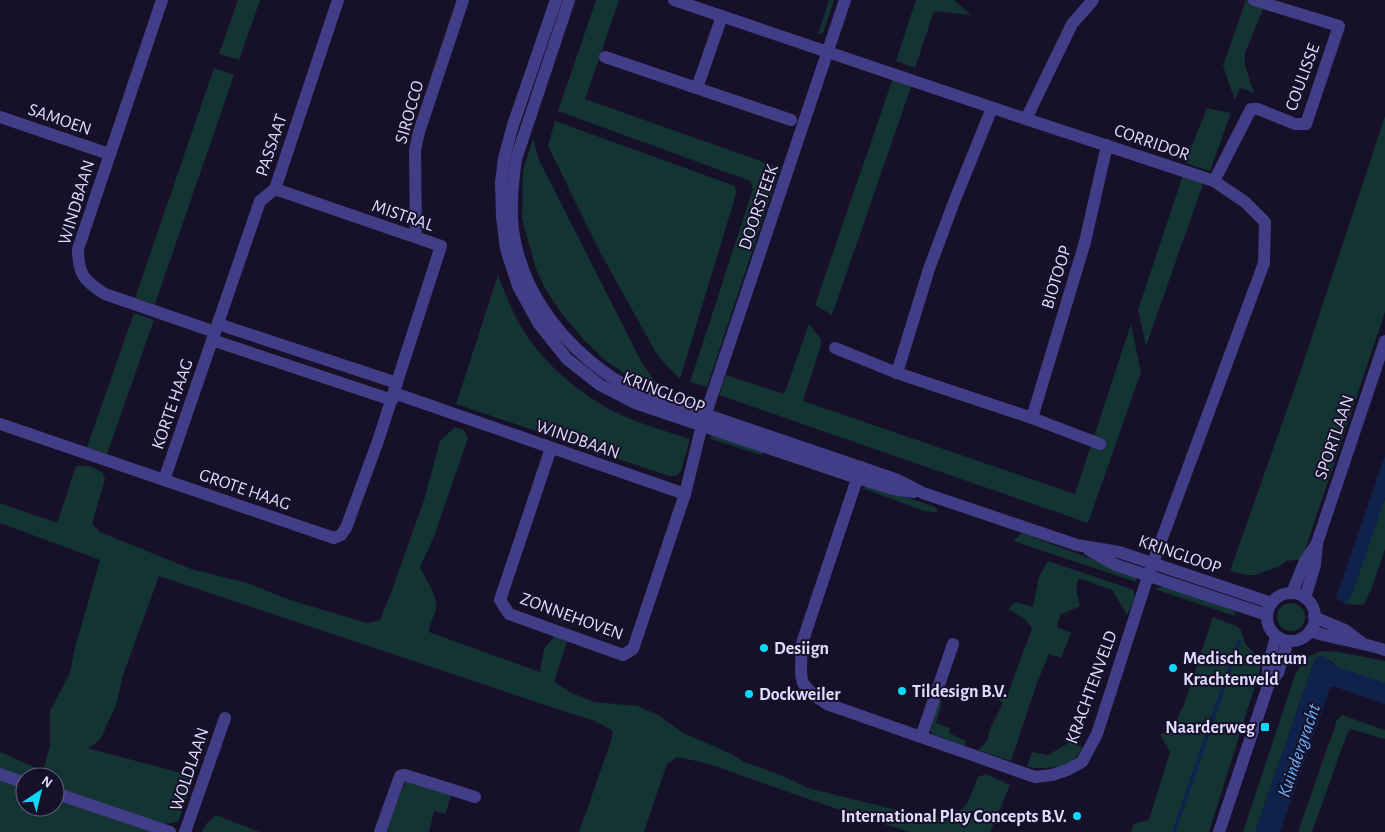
<svg xmlns="http://www.w3.org/2000/svg" width="1385" height="832" viewBox="0 0 1385 832" font-family="'Alegreya Sans',sans-serif">
<style>
.green{fill:#143333}
.water{fill:#0e224b}
.lines{fill:none;stroke-linecap:round;stroke-linejoin:round}
.stream{stroke:#0e224b;stroke-width:4}
.minor{stroke:#423d87;stroke-width:12}
.poi-dot{fill:#0adafa;stroke:#161129;stroke-width:2}
.labels{text-anchor:middle;stroke-width:4;stroke-linejoin:round;paint-order:stroke}
.street-label{font-size:18px;fill:#dfdafe;stroke:#161129}
.poi-label{font-size:18px;font-weight:bold;fill:#dfdafe;stroke:#161129;text-anchor:start}
.water-label{font-size:19px;font-style:italic;fill:#6ab3fc;stroke:#161129}
</style>
<rect width="100%" height="100%" fill="#161129"/>
<g class="green">
<path d="M 238,0 L 260,0 L 239,60 L 219,54 Z"/>
<path d="M 596,0 L 619,0 L 585,99 L 780,168 L 707,387 L 690,382 L 753,189 L 750,181 L 558,111 Z"/>
<path d="M 829,0 L 834,0 L 823,33 L 818,34 Z"/>
<path d="M 916,0 L 954,0 L 971,15 L 934,11 L 915,68 L 896,61 Z"/>
<path d="M 1246,0 L 1265,4 L 1245,53 L 1245,65 L 1254,93 L 1240,88 L 1235,100 L 1223,66 Z"/>
<path d="M 214,68 L 234,75 L 155,304 L 135,298 Z"/>
<path d="M 893,78 L 912,84 L 832,315 L 815,305 Z"/>
<path d="M 1207,108 L 1231,113 L 1210,171 L 1185,163 Z"/>
<path d="M 1385,116 L 1385,312 L 1302,559 L 1287,561 L 1280,566 L 1255,575 L 1247,575 L 1230,571 L 1302,367 Z"/>
<path d="M 555,121 L 735,186 L 736,194 L 680,379 L 665,364 L 655,351 L 600,252 L 548,146 Z"/>
<path d="M 533,138 L 539,160 L 641,361 L 661,391 L 636,381 L 606,361 L 584,340 L 562,314 L 546,290 L 536,269 L 522,219 L 523,170 Z"/>
<path d="M 1183,175 L 1203,184 L 1146,346 L 1138,310 Z"/>
<path d="M 498,275 C 506,297 516,321 530,340 C 553,373 591,402 628,418 C 648,426 669,432 690,439 L 681,471 L 677,476 L 669,476 L 456,404 Z"/>
<path d="M 134,313 L 154,320 L 107,454 L 87,447 Z"/>
<path d="M 809,324 L 821,339 L 821,345 L 803,401 L 1075,494 L 1131,324 L 1141,372 L 1088,523 L 719,395 L 726,375 L 784,394 Z"/>
<path d="M 455,427 L 464,430 L 468,438 L 433,539 L 420,567 C 425,579 438,595 436,609 C 435,617 429,623 429,632 L 540,672 L 544,649 L 556,635 L 567,641 L 554,682 L 570,692 L 594,702 L 638,706 L 658,715 L 685,734 L 732,754 L 744,762 L 781,775 L 808,788 L 929,818 C 965,815 965,810 978,777 L 986,774 L 1010,785 L 990,832 L 910,832 L 851,814 L 706,763 L 677,757 L 667,764 L 644,832 L 579,832 L 611,741 L 613,731 L 595,721 L 557,709 L 159,576 L 123,675 L 116,705 L 100,740 L 88,748 L 188,775 L 191,786 L 178,822 L 164,824 L 55,788 L 55,777 L 25,777 L 0,770 L 0,752 L 43,771 L 50,746 L 50,711 L 70,673 L 75,648 L 100,560 L 0,523 L 0,503 L 57,523 L 76,466 L 89,466 L 102,472 L 105,479 L 92,524 L 100,532 L 191,569 L 247,583 L 290,600 L 367,623 L 380,620 L 392,590 L 424,500 L 440,441 Z"/>
<path d="M 711,435 L 764,451 L 761,455 L 711,439 Z"/>
<path d="M 872,486 L 933,506 L 937,509 L 938,513 L 924,511 L 862,488 Z"/>
<path d="M 1385,498 L 1385,549 L 1371,590 L 1364,605 L 1345,604 L 1352,594 Z"/>
<path d="M 1022,533 L 1137,576 L 1136,582 L 1013,541 Z"/>
<path d="M 1048,561 L 1134,590 L 1134,601 L 1127,615 L 1112,590 L 1079,578 C 1074,587 1078,597 1080,606 L 1060,615 L 1057,627 L 1071,633 L 1061,658 L 1049,654 L 1037,683 L 1011,761 L 978,750 L 987,741 L 990,729 L 1003,703 L 991,695 L 992,692 L 1007,696 L 1032,628 L 1025,619 L 1008,609 L 1016,602 L 1033,607 L 1039,577 Z"/>
<path d="M 1167,586 L 1235,611 L 1235,616 L 1154,589 Z"/>
<circle cx="1291" cy="617" r="14"/>
<path d="M 1213,617 L 1237,626 L 1241,630 L 1245,643 L 1260,659 L 1260,670 L 1209,832 L 1131,832 L 1134,824 L 1149,820 L 1170,752 L 1160,734 L 1171,731 L 1185,702 Z"/>
<path d="M 1323,651 L 1339,652 L 1385,661 L 1385,683 L 1337,667 L 1330,660 L 1315,659 L 1255,832 L 1243,832 L 1295,675 C 1302,662 1308,654 1323,651 Z"/>
<path d="M 939,701 L 942,702 L 936,723 L 950,728 L 949,733 L 966,741 L 964,746 L 933,734 L 930,730 Z"/>
<path d="M 1342,715 L 1385,730 L 1385,739 L 1350,729 L 1347,734 L 1312,832 L 1298,832 L 1337,720 Z"/>
<path d="M 1070,742 L 1083,747 C 1081,751 1077,757 1074,760 C 1061,769 1041,769 1027,767 L 1032,752 L 1048,755 Z"/>
<path d="M 0,777 L 25,786 L 25,807 L 55,807 L 55,796 L 161,832 L 0,832 Z"/>
<path d="M 410,780 L 451,796 L 445,814 L 434,811 L 429,832 L 385,832 L 405,782 Z"/>
<path d="M 216,815 L 260,832 L 202,832 L 206,824 Z"/>
</g>
<g class="water">
<path d="M 1385,455 L 1385,498 L 1352,594 L 1345,604 L 1336,598 Z"/>
<path d="M 1319,656 L 1323,656 L 1337,667 L 1385,683 L 1385,704 L 1333,686 L 1330,688 L 1280,832 L 1255,832 L 1315,659 Z"/>
</g>
<g class="lines">
<path class="stream" d="M 1174,832 L 1239,641"/>
<g class="minor">
<path d="M 162,0 L 78,249 C 78,274 84,281 105,294 L 215,332"/>
<path d="M 556,0 L 513,125 L 504,158 L 501,183 L 502,217 L 506,249 L 518,286 L 539,324 L 567,359 L 600,385 L 635,403 L 857,478 L 894,489 L 914,492"/>
<path d="M 569,0 L 516,159 C 512,188 509,218 516,246 C 528,299 564,344 607,374 C 616,381 627,386 637,391 L 898,480 L 923,493 L 1077,545 L 1119,552 L 1272,603"/>
<path d="M 674,0 L 1026,119 L 1214,181 L 1245,202 L 1265,222 L 1264,263 L 1148,576 L 1097,734 L 1082,762 L 1067,770 L 1052,775 L 1035,777 L 827,704 C 819,699 808,692 803,683 C 799,674 802,654 802,643 L 861,467"/>
<path d="M 605,57 L 791,120"/>
<path d="M 697,88 L 722,16"/>
<path d="M 992,108 L 954,202 L 929,269 L 897,373 L 1032,418 L 1085,242 L 1107,145"/>
<path d="M 0,117 L 109,154"/>
<path d="M 1026,119 L 1072,24 L 1093,0"/>
<path d="M 1214,181 L 1251,109 L 1258,109 L 1295,124 L 1306,124 L 1339,26 L 1254,0"/>
<path d="M 416,237 L 415,150 L 419,132 L 463,0"/>
<path d="M 218,324 L 397,383"/>
<path d="M 212,340 L 392,400"/>
<path d="M 835,348 L 897,373"/>
<path d="M 394,393 L 685,494 L 702,425 L 845,0"/>
<path d="M 1032,418 L 1100,444"/>
<path d="M 0,424 L 334,538 L 341,535 L 346,528 L 378,441 L 441,246 L 275,189"/>
<path d="M 551,448 L 500,600 L 509,614 L 623,655 L 633,649 L 685,494"/>
<path d="M 164,480 L 260,201 L 275,189 L 338,0"/>
<path d="M 1089,550 L 1116,565 L 1267,615"/>
<path d="M 1292,593 L 1305,561 L 1316,545"/>
<circle cx="1291" cy="617" r="24"/>
<path d="M 1305,598 L 1315,565 L 1317,543 L 1385,341"/>
<path d="M 1314,617 L 1345,630 L 1362,643"/>
<path d="M 1310,631 C 1335,639 1360,642 1385,650"/>
<path d="M 1269,683 L 1278,673 L 1288,641"/>
<path d="M 921,737 L 953,644"/>
<path d="M 0,774 L 25,783"/>
<path d="M 55,793 L 170,832"/>
<path d="M 185,832 L 225,718"/>
<path d="M 380,832 L 400,776 L 405,775 L 475,797"/>
<path d="M 1219,832 L 1269,683 L 1268,668 L 1276,636"/>
</g>
</g>
<g class="poi-dot">
<circle cx="764" cy="648" r="5"/>
<circle cx="1173" cy="668" r="5"/>
<circle cx="902" cy="691" r="5"/>
<circle cx="749" cy="694" r="5"/>
<rect x="1260" y="722" width="10" height="10" rx="2.5"/>
<circle cx="1077" cy="816" r="5"/>
</g>
<g class="labels">
<g class="street-label">
<text transform="translate(1302 77) rotate(-70)" y="6">COULISSE</text>
<text transform="translate(409 112) rotate(-74)" y="6">SIROCCO</text>
<text transform="translate(60 119) rotate(19)" y="6">SAMOEN</text>
<text transform="translate(1152 142) rotate(19)" y="6">CORRIDOR</text>
<text transform="translate(271 145) rotate(-71)" y="6">PASSAAT</text>
<text transform="translate(76 202) rotate(-73)" y="6">WINDBAAN</text>
<text transform="translate(758 207) rotate(-71)" y="6">DOORSTEEK</text>
<text transform="translate(403 215) rotate(19)" y="6">MISTRAL</text>
<text transform="translate(1056 277) rotate(-73)" y="6">BIOTOOP</text>
<text transform="translate(664 392) rotate(21)" y="6">KRINGLOOP</text>
<text transform="translate(172 404) rotate(-71)" y="6">KORTE HAAG</text>
<text transform="translate(1334 437) rotate(-71)" y="6">SPORTLAAN</text>
<text transform="translate(578 439) rotate(19)" y="6">WINDBAAN</text>
<text transform="translate(245 489) rotate(19)" y="6">GROTE HAAG</text>
<text transform="translate(1180 554) rotate(19)" y="6">KRINGLOOP</text>
<text transform="translate(572 616) rotate(20)" y="6">ZONNEHOVEN</text>
<text transform="translate(1091 687) rotate(-70)" y="6">KRACHTENVELD</text>
<text transform="translate(189 769) rotate(-71)" y="6">WOLDLAAN</text>
</g>
<g class="poi-label">
<text x="774" y="654">Desiign</text>
<text x="1183" y="664">Medisch centrum<tspan x="1183" dy="21">Krachtenveld</tspan></text>
<text x="912" y="697">Tildesign B.V.</text>
<text x="759" y="700">Dockweiler</text>
<text x="1255" y="733" text-anchor="end">Naarderweg</text>
<text x="1067" y="822" text-anchor="end">International Play Concepts B.V.</text>
</g>
<g class="water-label">
<text transform="translate(1298 750) rotate(-71)" y="7">Kuindergracht</text>
</g>
</g>
<g transform="translate(40 792) rotate(35)"><circle r="24" fill="#161129" stroke="#66617e"/>
<path d="M0-4L9 19L0 12L-9 19Z" fill="#0adafa"/>
<text y="-8" font-size="14" font-weight="bold" text-anchor="middle" fill="#dfdafe">N</text>
</g>
</svg>
